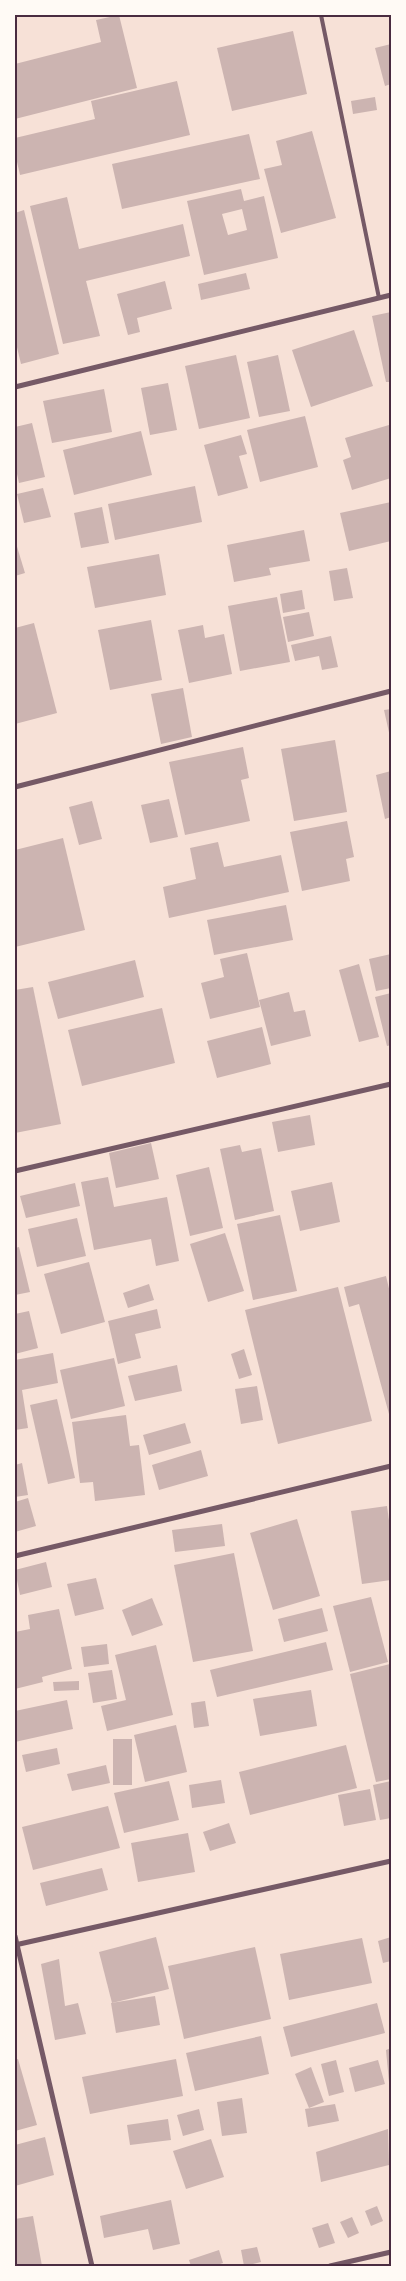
<svg xmlns="http://www.w3.org/2000/svg" width="406" height="2281" viewBox="0 0 406 2281" font-family="Signika,sans-serif">
<style>
.building{fill:#ccb4b1;fill-rule:evenodd}
.lines{fill:none;stroke-linecap:round;stroke-linejoin:round}
.service{stroke:#755966;stroke-width:4}
.minor{stroke:#755966;stroke-width:5}
.neatline{fill:none;stroke:#4a2c40;stroke-width:2}
</style>
<rect width="100%" height="100%" fill="#f7e1d7"/>
<g class="building">
<path d="M 119,15 L 137,88 L 15,119 L 15,64 L 101,42 L 96,20 Z"/>
<path d="M 293,31 L 307,94 L 232,111 L 217,48 Z"/>
<path d="M 391,44 L 391,84 L 385,86 L 375,48 Z"/>
<path d="M 177,81 L 190,135 L 20,175 L 15,153 L 15,138 L 95,119 L 91,101 Z"/>
<path d="M 375,97 L 377,110 L 353,114 L 351,101 Z"/>
<path d="M 312,131 L 336,218 L 281,233 L 264,169 L 282,165 L 276,141 Z"/>
<path d="M 249,134 L 260,179 L 122,209 L 112,164 Z"/>
<path d="M 241,189 L 244,201 L 264,196 L 278,258 L 204,275 L 187,201 ZM 242,209 L 247,230 L 228,235 L 222,214 Z"/>
<path d="M 67,197 L 79,249 L 183,224 L 190,256 L 86,281 L 100,336 L 63,344 L 30,206 Z"/>
<path d="M 24,210 L 59,354 L 21,364 L 15,339 L 15,213 Z"/>
<path d="M 246,273 L 250,289 L 201,300 L 198,284 Z"/>
<path d="M 165,281 L 172,309 L 137,318 L 140,332 L 128,335 L 117,294 Z"/>
<path d="M 391,312 L 391,382 L 386,382 L 372,316 Z"/>
<path d="M 354,330 L 373,386 L 311,407 L 292,350 Z"/>
<path d="M 236,355 L 250,418 L 199,429 L 185,366 Z"/>
<path d="M 278,355 L 290,411 L 259,417 L 247,362 Z"/>
<path d="M 168,383 L 177,430 L 150,435 L 141,388 Z"/>
<path d="M 104,389 L 112,432 L 52,443 L 43,401 Z"/>
<path d="M 305,416 L 318,467 L 260,482 L 247,430 Z"/>
<path d="M 32,423 L 45,477 L 19,483 L 15,465 L 15,427 Z"/>
<path d="M 389,425 L 391,433 L 391,478 L 352,490 L 343,460 L 351,457 L 345,438 Z"/>
<path d="M 141,431 L 152,475 L 74,495 L 63,450 Z"/>
<path d="M 241,435 L 247,454 L 239,456 L 248,488 L 218,496 L 204,445 Z"/>
<path d="M 195,486 L 202,522 L 115,540 L 108,504 Z"/>
<path d="M 43,488 L 51,517 L 24,523 L 17,494 Z"/>
<path d="M 391,502 L 391,541 L 349,551 L 340,513 Z"/>
<path d="M 102,507 L 109,543 L 81,548 L 74,513 Z"/>
<path d="M 304,530 L 310,561 L 269,568 L 271,575 L 234,582 L 227,545 Z"/>
<path d="M 15,540 L 25,573 L 15,576 Z"/>
<path d="M 159,554 L 166,595 L 95,608 L 87,567 Z"/>
<path d="M 347,568 L 353,598 L 334,601 L 329,571 Z"/>
<path d="M 302,590 L 305,609 L 283,613 L 280,594 Z"/>
<path d="M 277,597 L 290,662 L 240,671 L 228,606 Z"/>
<path d="M 309,612 L 314,636 L 288,642 L 283,617 Z"/>
<path d="M 151,620 L 162,680 L 110,690 L 98,630 Z"/>
<path d="M 34,623 L 57,713 L 15,724 L 15,628 Z"/>
<path d="M 203,625 L 205,638 L 224,634 L 232,674 L 189,683 L 178,630 Z"/>
<path d="M 331,636 L 338,667 L 322,670 L 319,656 L 295,661 L 291,645 Z"/>
<path d="M 183,688 L 192,737 L 161,744 L 151,694 Z"/>
<path d="M 391,709 L 391,737 L 390,737 L 384,710 Z"/>
<path d="M 335,740 L 347,812 L 294,821 L 281,749 Z"/>
<path d="M 243,747 L 249,778 L 241,780 L 250,821 L 185,835 L 169,762 Z"/>
<path d="M 391,771 L 391,817 L 385,819 L 376,775 Z"/>
<path d="M 169,799 L 178,837 L 150,843 L 141,805 Z"/>
<path d="M 92,801 L 102,839 L 79,845 L 69,807 Z"/>
<path d="M 347,821 L 354,857 L 346,859 L 350,881 L 302,891 L 290,832 Z"/>
<path d="M 63,838 L 85,930 L 15,947 L 15,850 Z"/>
<path d="M 218,842 L 224,867 L 281,855 L 289,892 L 169,918 L 163,887 L 196,879 L 190,848 Z"/>
<path d="M 286,905 L 293,940 L 214,955 L 207,920 Z"/>
<path d="M 247,953 L 260,1007 L 210,1019 L 201,983 L 224,977 L 220,959 Z"/>
<path d="M 391,954 L 391,988 L 376,991 L 369,959 Z"/>
<path d="M 135,960 L 144,997 L 58,1019 L 48,982 Z"/>
<path d="M 359,964 L 379,1037 L 359,1042 L 339,970 Z"/>
<path d="M 33,987 L 61,1124 L 15,1133 L 15,990 Z"/>
<path d="M 289,992 L 294,1012 L 305,1010 L 311,1036 L 271,1046 L 259,1000 Z"/>
<path d="M 391,993 L 391,1045 L 387,1046 L 375,997 Z"/>
<path d="M 162,1008 L 175,1063 L 82,1086 L 68,1030 Z"/>
<path d="M 262,1027 L 271,1064 L 217,1078 L 207,1041 Z"/>
<path d="M 310,1115 L 315,1145 L 278,1152 L 272,1122 Z"/>
<path d="M 151,1143 L 159,1179 L 116,1188 L 109,1153 Z"/>
<path d="M 240,1145 L 242,1152 L 261,1148 L 274,1211 L 235,1220 L 220,1149 Z"/>
<path d="M 209,1167 L 223,1228 L 190,1236 L 176,1175 Z"/>
<path d="M 108,1177 L 114,1207 L 167,1197 L 179,1261 L 156,1266 L 151,1239 L 94,1250 L 81,1182 Z"/>
<path d="M 332,1182 L 340,1222 L 300,1231 L 291,1191 Z"/>
<path d="M 75,1183 L 80,1206 L 26,1218 L 20,1196 Z"/>
<path d="M 280,1215 L 297,1291 L 253,1300 L 237,1224 Z"/>
<path d="M 77,1218 L 86,1256 L 37,1267 L 28,1229 Z"/>
<path d="M 225,1233 L 244,1291 L 208,1302 L 190,1244 Z"/>
<path d="M 19,1247 L 30,1292 L 15,1295 L 15,1248 Z"/>
<path d="M 89,1262 L 105,1322 L 61,1334 L 44,1274 Z"/>
<path d="M 386,1276 L 391,1297 L 391,1414 L 389,1414 L 359,1304 L 349,1307 L 344,1287 Z"/>
<path d="M 149,1284 L 154,1300 L 128,1308 L 123,1293 Z"/>
<path d="M 338,1287 L 372,1421 L 278,1444 L 245,1310 Z"/>
<path d="M 157,1309 L 161,1328 L 135,1334 L 141,1358 L 118,1364 L 108,1321 Z"/>
<path d="M 29,1311 L 38,1348 L 15,1354 L 15,1314 Z"/>
<path d="M 244,1349 L 252,1375 L 239,1379 L 231,1354 Z"/>
<path d="M 53,1353 L 58,1383 L 22,1390 L 28,1428 L 15,1430 L 15,1360 Z"/>
<path d="M 114,1358 L 125,1406 L 71,1419 L 60,1370 Z"/>
<path d="M 177,1365 L 182,1391 L 135,1401 L 128,1376 Z"/>
<path d="M 257,1386 L 263,1420 L 241,1424 L 235,1389 Z"/>
<path d="M 57,1399 L 75,1478 L 48,1484 L 30,1405 Z"/>
<path d="M 126,1415 L 130,1446 L 139,1445 L 145,1495 L 95,1501 L 93,1482 L 80,1483 L 72,1422 Z"/>
<path d="M 185,1423 L 191,1443 L 149,1455 L 143,1435 Z"/>
<path d="M 201,1450 L 208,1476 L 159,1490 L 152,1465 Z"/>
<path d="M 22,1463 L 28,1495 L 15,1497 L 15,1465 Z"/>
<path d="M 28,1498 L 36,1526 L 15,1532 L 15,1502 Z"/>
<path d="M 387,1506 L 391,1535 L 391,1580 L 362,1584 L 351,1511 Z"/>
<path d="M 297,1519 L 320,1596 L 273,1610 L 250,1533 Z"/>
<path d="M 222,1524 L 225,1546 L 175,1552 L 172,1530 Z"/>
<path d="M 234,1553 L 253,1651 L 193,1662 L 174,1565 Z"/>
<path d="M 46,1562 L 52,1587 L 20,1595 L 15,1570 Z"/>
<path d="M 96,1578 L 104,1609 L 75,1616 L 67,1584 Z"/>
<path d="M 371,1597 L 388,1662 L 350,1672 L 333,1606 Z"/>
<path d="M 152,1598 L 163,1625 L 132,1636 L 122,1610 Z"/>
<path d="M 322,1608 L 328,1631 L 284,1642 L 278,1619 Z"/>
<path d="M 59,1609 L 72,1669 L 42,1677 L 43,1682 L 15,1689 L 15,1632 L 30,1629 L 28,1615 Z"/>
<path d="M 326,1642 L 333,1670 L 217,1697 L 210,1670 Z"/>
<path d="M 107,1644 L 109,1664 L 84,1667 L 81,1647 Z"/>
<path d="M 156,1645 L 173,1715 L 107,1731 L 101,1706 L 126,1700 L 115,1655 Z"/>
<path d="M 390,1664 L 391,1779 L 376,1782 L 350,1674 Z"/>
<path d="M 112,1670 L 117,1699 L 93,1703 L 88,1673 Z"/>
<path d="M 79,1681 L 79,1690 L 54,1691 L 53,1682 Z"/>
<path d="M 311,1690 L 317,1726 L 260,1736 L 253,1699 Z"/>
<path d="M 67,1700 L 73,1729 L 15,1742 L 15,1711 Z"/>
<path d="M 205,1701 L 209,1726 L 194,1728 L 191,1703 Z"/>
<path d="M 176,1725 L 187,1772 L 145,1782 L 134,1735 Z"/>
<rect x="113" y="1739" width="19" height="46"/>
<path d="M 346,1745 L 357,1788 L 250,1815 L 239,1772 Z"/>
<path d="M 57,1748 L 60,1764 L 26,1772 L 22,1755 Z"/>
<path d="M 106,1765 L 110,1783 L 72,1791 L 67,1774 Z"/>
<path d="M 221,1780 L 225,1803 L 192,1808 L 189,1785 Z"/>
<path d="M 169,1781 L 179,1820 L 124,1833 L 114,1793 Z"/>
<path d="M 391,1781 L 391,1818 L 380,1820 L 373,1785 Z"/>
<path d="M 370,1789 L 376,1820 L 344,1826 L 338,1795 Z"/>
<path d="M 108,1806 L 120,1848 L 33,1870 L 22,1827 Z"/>
<path d="M 229,1823 L 236,1843 L 210,1851 L 203,1832 Z"/>
<path d="M 188,1833 L 195,1872 L 138,1882 L 131,1843 Z"/>
<path d="M 102,1868 L 108,1890 L 46,1906 L 40,1883 Z"/>
<path d="M 156,1937 L 169,1989 L 112,2003 L 99,1952 Z"/>
<path d="M 391,1937 L 391,1961 L 383,1963 L 378,1941 Z"/>
<path d="M 362,1938 L 372,1983 L 289,2000 L 280,1954 Z"/>
<path d="M 255,1947 L 271,2019 L 184,2039 L 168,1966 Z"/>
<path d="M 59,1959 L 65,2006 L 78,2003 L 86,2034 L 55,2040 L 41,1964 Z"/>
<path d="M 155,1996 L 160,2025 L 116,2033 L 111,2003 Z"/>
<path d="M 377,2003 L 385,2033 L 291,2057 L 283,2027 Z"/>
<path d="M 261,2036 L 269,2074 L 195,2091 L 186,2053 Z"/>
<path d="M 391,2048 L 391,2093 L 390,2093 L 386,2050 Z"/>
<path d="M 18,2059 L 37,2125 L 15,2131 L 15,2060 Z"/>
<path d="M 176,2059 L 183,2096 L 90,2114 L 82,2077 Z"/>
<path d="M 336,2060 L 344,2092 L 329,2096 L 321,2064 Z"/>
<path d="M 378,2060 L 385,2084 L 355,2092 L 349,2068 Z"/>
<path d="M 311,2067 L 324,2102 L 309,2108 L 295,2074 Z"/>
<path d="M 242,2098 L 247,2133 L 222,2136 L 217,2102 Z"/>
<path d="M 335,2104 L 339,2121 L 308,2127 L 305,2109 Z"/>
<path d="M 199,2109 L 204,2130 L 183,2136 L 177,2115 Z"/>
<path d="M 168,2119 L 171,2140 L 130,2145 L 127,2125 Z"/>
<path d="M 388,2129 L 389,2165 L 321,2182 L 316,2152 Z"/>
<path d="M 45,2137 L 54,2175 L 15,2186 L 15,2145 Z"/>
<path d="M 211,2139 L 224,2177 L 186,2189 L 173,2151 Z"/>
<path d="M 171,2200 L 180,2244 L 153,2250 L 148,2229 L 104,2238 L 100,2216 Z"/>
<path d="M 377,2206 L 383,2221 L 371,2226 L 365,2211 Z"/>
<path d="M 33,2216 L 42,2266 L 15,2266 L 15,2219 Z"/>
<path d="M 352,2217 L 359,2233 L 348,2238 L 340,2222 Z"/>
<path d="M 328,2223 L 335,2243 L 319,2248 L 312,2228 Z"/>
<path d="M 257,2247 L 261,2262 L 244,2266 L 241,2250 Z"/>
<path d="M 219,2250 L 223,2263 L 214,2266 L 191,2266 L 189,2260 Z"/>
</g>
<g class="lines">
<path class="service" d="M 321,15 L 379,298"/>
<g class="minor">
<path d="M 15,387 L 391,295"/>
<path d="M 15,787 L 391,691"/>
<path d="M 15,1171 L 391,1084"/>
<path d="M 15,1556 L 391,1466"/>
<path d="M 15,1936 L 92,2266"/>
<path d="M 15,1945 L 391,1861"/>
<path d="M 330,2266 L 391,2252"/>
</g>
</g>
<rect width="406" height="2281" fill="none" stroke="#fffaf5" stroke-width="32"/>
<rect x="16" y="16" width="374" height="2249" class="neatline"/>
</svg>
